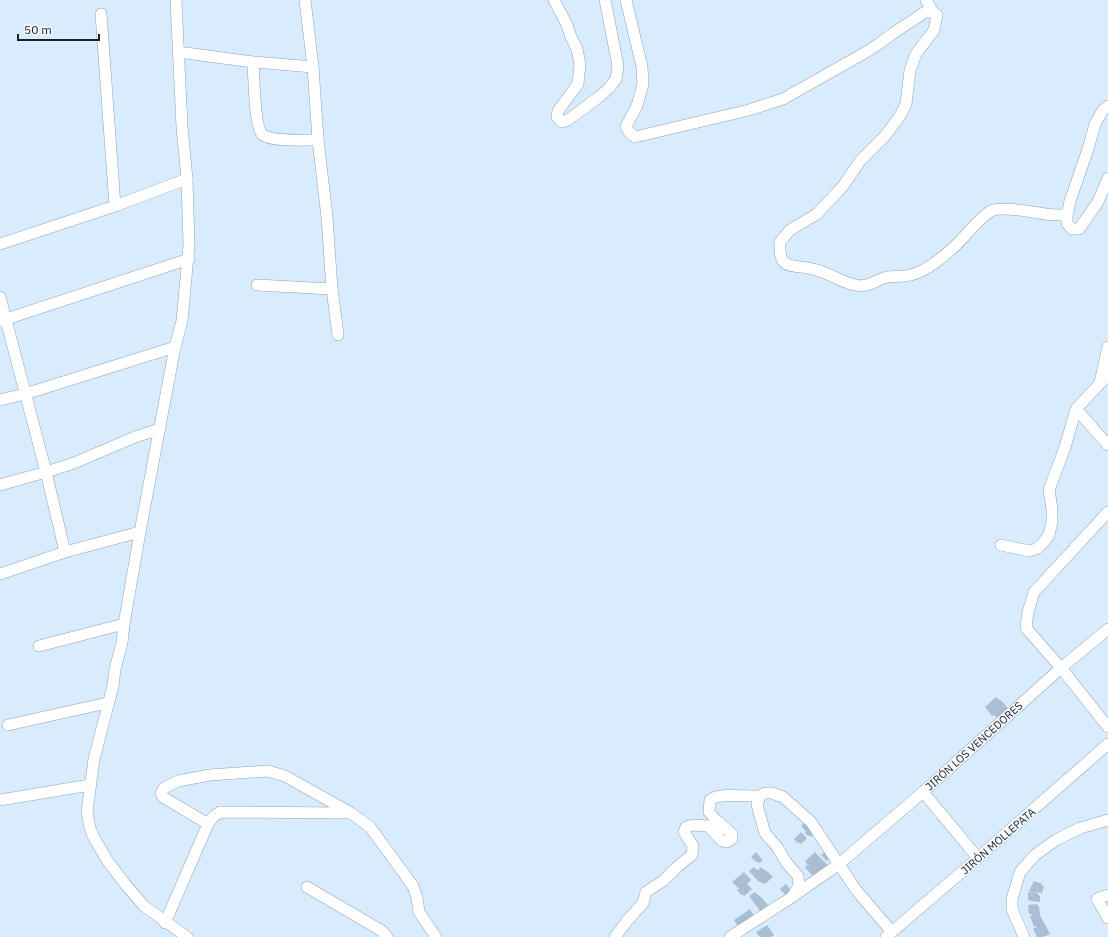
<svg xmlns="http://www.w3.org/2000/svg" width="1108" height="937" viewBox="0 0 1108 937" font-family="'IBM Plex Sans',sans-serif">
<style>
.shadow{fill:#0003}
.building{fill:#a8bfd4}
.lines{fill:none;stroke-linecap:round;stroke-linejoin:round}
.minor-casing{stroke:#8da3b8;stroke-width:12}
.minor{stroke:#fff;stroke-width:11}
.labels{text-anchor:middle;stroke-width:3;stroke-linejoin:round;paint-order:stroke}
.street-label{font-size:11px;fill:#182129;stroke:#f2f7fc}
</style>
<rect width="100%" height="100%" fill="#d9ecfe"/>
<g class="shadow">
<path d="M 997,698 L 1003,702 L 1009,710 L 999,718 L 993,715 Z"/>
<path d="M 816,831 L 811,837 L 806,833 Z"/>
<path d="M 801,833 L 807,838 L 801,844 L 798,842 Z"/>
<path d="M 815,853 L 830,867 L 818,877 L 811,874 L 806,867 L 811,866 L 809,865 Z"/>
<path d="M 756,854 L 763,860 L 759,863 L 756,861 Z"/>
<path d="M 754,868 L 758,871 L 761,868 L 768,872 L 773,877 L 765,884 L 758,881 Z"/>
<path d="M 747,875 L 751,880 L 747,884 L 752,889 L 744,896 L 742,894 L 740,889 L 738,887 Z"/>
<path d="M 1041,885 L 1044,886 L 1042,893 L 1034,892 L 1040,896 L 1040,902 L 1031,901 L 1029,899 L 1036,894 L 1030,891 Z"/>
<path d="M 755,893 L 761,897 L 773,911 L 768,914 Z"/>
<path d="M 1037,905 L 1039,907 L 1040,915 L 1050,934 L 1043,937 L 1038,937 L 1035,930 L 1038,928 L 1035,926 L 1034,916 L 1030,913 Z"/>
<path d="M 767,926 L 769,928 L 774,935 L 771,937 L 761,937 Z"/>
</g>
<g class="building">
<path d="M 996,697 L 1004,706 L 992,716 L 985,707 Z"/>
<path d="M 806,821 L 814,829 L 808,836 L 805,833 L 806,831 L 801,826 Z"/>
<path d="M 801,832 L 805,836 L 797,843 L 794,839 Z"/>
<path d="M 827,850 L 832,857 L 827,861 L 821,855 Z"/>
<path d="M 756,852 L 761,858 L 756,862 L 751,857 Z"/>
<path d="M 815,852 L 819,857 L 808,866 L 805,861 Z"/>
<path d="M 819,857 L 824,863 L 811,874 L 805,867 L 807,865 L 808,867 Z"/>
<path d="M 754,867 L 757,871 L 761,867 L 767,874 L 758,881 L 749,871 Z"/>
<path d="M 744,872 L 749,878 L 738,888 L 732,882 Z"/>
<path d="M 1034,881 L 1042,884 L 1039,892 L 1029,891 Z"/>
<path d="M 746,883 L 750,887 L 741,895 L 737,890 Z"/>
<path d="M 786,884 L 792,892 L 787,897 L 780,889 Z"/>
<path d="M 755,892 L 767,907 L 761,912 L 749,896 Z"/>
<path d="M 1028,892 L 1038,893 L 1037,901 L 1028,900 Z"/>
<path d="M 1037,904 L 1038,913 L 1029,914 L 1028,905 Z"/>
<path d="M 750,909 L 754,916 L 738,926 L 734,920 Z"/>
<path d="M 1039,913 L 1043,924 L 1034,927 L 1030,916 Z"/>
<path d="M 1044,924 L 1048,932 L 1037,937 L 1033,929 Z"/>
<path d="M 767,925 L 772,933 L 766,937 L 760,937 L 756,932 Z"/>
</g>
<g class="lines">
<defs>
<g id="minor">
<path d="M 176,0 L 182,127 L 187,179 L 189,245 L 182,321 L 175,347 L 140,532 L 124,624 L 122,643 L 115,669 L 113,686 L 94,759 L 87,812 L 90,828 L 93,836 L 107,860 L 125,884 L 144,906 L 187,937"/>
<path d="M 305,0 L 313,67 L 318,140 L 327,217 L 332,289 L 338,335"/>
<path d="M 554,0 L 567,25 L 571,37 L 577,49 L 580,64 L 578,84 L 558,111 L 557,117 L 562,122 L 568,120 L 599,97 L 609,88 L 616,79 L 618,66 L 605,0"/>
<path d="M 626,0 L 642,67 L 643,84 L 637,106 L 626,126 L 629,132 L 635,137 L 749,110 L 783,99 L 868,51 L 880,43 L 892,34 L 925,12 L 933,12 L 937,15 L 934,30 L 916,54 L 910,70 L 906,104 L 900,116 L 885,136 L 860,161 L 843,186 L 817,214 L 790,230 L 780,242 C 778,271 791,264 813,269 C 828,272 840,282 855,285 C 868,288 876,280 887,277 C 895,276 903,277 911,275 C 927,271 942,258 954,247 C 965,237 979,218 991,211 C 1001,206 1033,212 1045,214 C 1052,215 1060,215 1067,215"/>
<path d="M 926,0 L 933,12"/>
<path d="M 101,14 L 115,206"/>
<path d="M 178,52 L 253,62 L 313,67"/>
<path d="M 253,62 C 254,75 254,128 263,135 C 273,142 305,140 318,140"/>
<path d="M 1108,106 L 1103,110 L 1095,124 L 1088,149 L 1070,201 L 1067,215 L 1067,223 L 1072,229 L 1079,229 L 1098,202 L 1108,178"/>
<path d="M 0,244 L 115,206 L 187,179"/>
<path d="M 257,285 L 332,289"/>
<path d="M 0,297 L 46,472 L 65,552"/>
<path d="M 0,321 L 189,259"/>
<path d="M 1100,382 L 1108,347"/>
<path d="M 0,400 L 25,394 L 175,347"/>
<path d="M 1076,409 L 1108,445"/>
<path d="M 0,485 L 46,472 L 74,463 L 135,437 L 160,429"/>
<path d="M 1108,512 L 1034,592 L 1028,612 L 1026,628 L 1061,668 L 1108,727"/>
<path d="M 1001,545 L 1029,551 L 1036,549 L 1042,544 L 1049,535 L 1052,522 L 1052,509 L 1049,490 L 1065,447 L 1076,409 L 1108,375"/>
<path d="M 0,574 L 65,552 L 140,532"/>
<path d="M 39,646 L 124,624"/>
<path d="M 8,725 L 107,703"/>
<path d="M 923,792 L 978,858"/>
<path d="M 0,800 L 90,785"/>
<path d="M 208,824 L 163,797 L 161,793 L 164,788 L 178,781 L 210,775 L 268,771 L 285,776 L 351,813 L 370,827 L 413,886 L 417,898 L 419,912 L 436,937"/>
<path d="M 307,887 L 382,931 L 387,937"/>
<path d="M 1108,895 L 1097,899 L 1108,918"/>
<path d="M 792,897 L 839,864 L 923,792 L 1061,668 L 1108,629"/>
<path d="M 165,923 L 208,824 L 213,817 L 220,812 L 349,813"/>
<path d="M 615,937 L 627,921 L 643,903 L 646,892 L 663,881 L 677,867 L 692,855 L 693,846 L 684,832 L 686,827 L 693,825 L 708,826 L 722,841 L 727,842 L 732,839 L 732,834 L 716,820 L 709,812 L 710,800 C 720,792 746,797 760,796"/>
<path d="M 730,937 L 792,897 L 799,886 L 798,876 L 786,862 L 777,847 L 765,833 L 757,805 L 760,796 L 765,793 L 772,793 L 783,797 L 811,822 L 856,890 L 892,932"/>
<path d="M 886,937 L 978,858 L 1108,744"/>
<path d="M 1024,937 L 1012,909 L 1012,899 L 1020,872 L 1035,855 L 1056,840 L 1080,828 L 1108,820"/>
</g>
</defs>
<use href="#minor" class="minor-casing"/>
<use href="#minor" class="minor"/>
</g>
<g class="labels">
<g class="street-label">
<text transform="translate(974 746) rotate(-42)" y="4">JIRÓN LOS VENCEDORES</text>
<text transform="translate(998 841) rotate(-41)" y="4">JIRÓN MOLLEPATA</text>
</g>
</g>
<path d="M18 34v6h81v-6" fill="none" stroke="#182129" stroke-width="2"/>
<text x="24" y="34" font-size="12" fill="#182129" stroke="#f2f7fc" stroke-width="3" paint-order="stroke">50 m</text>
</svg>
